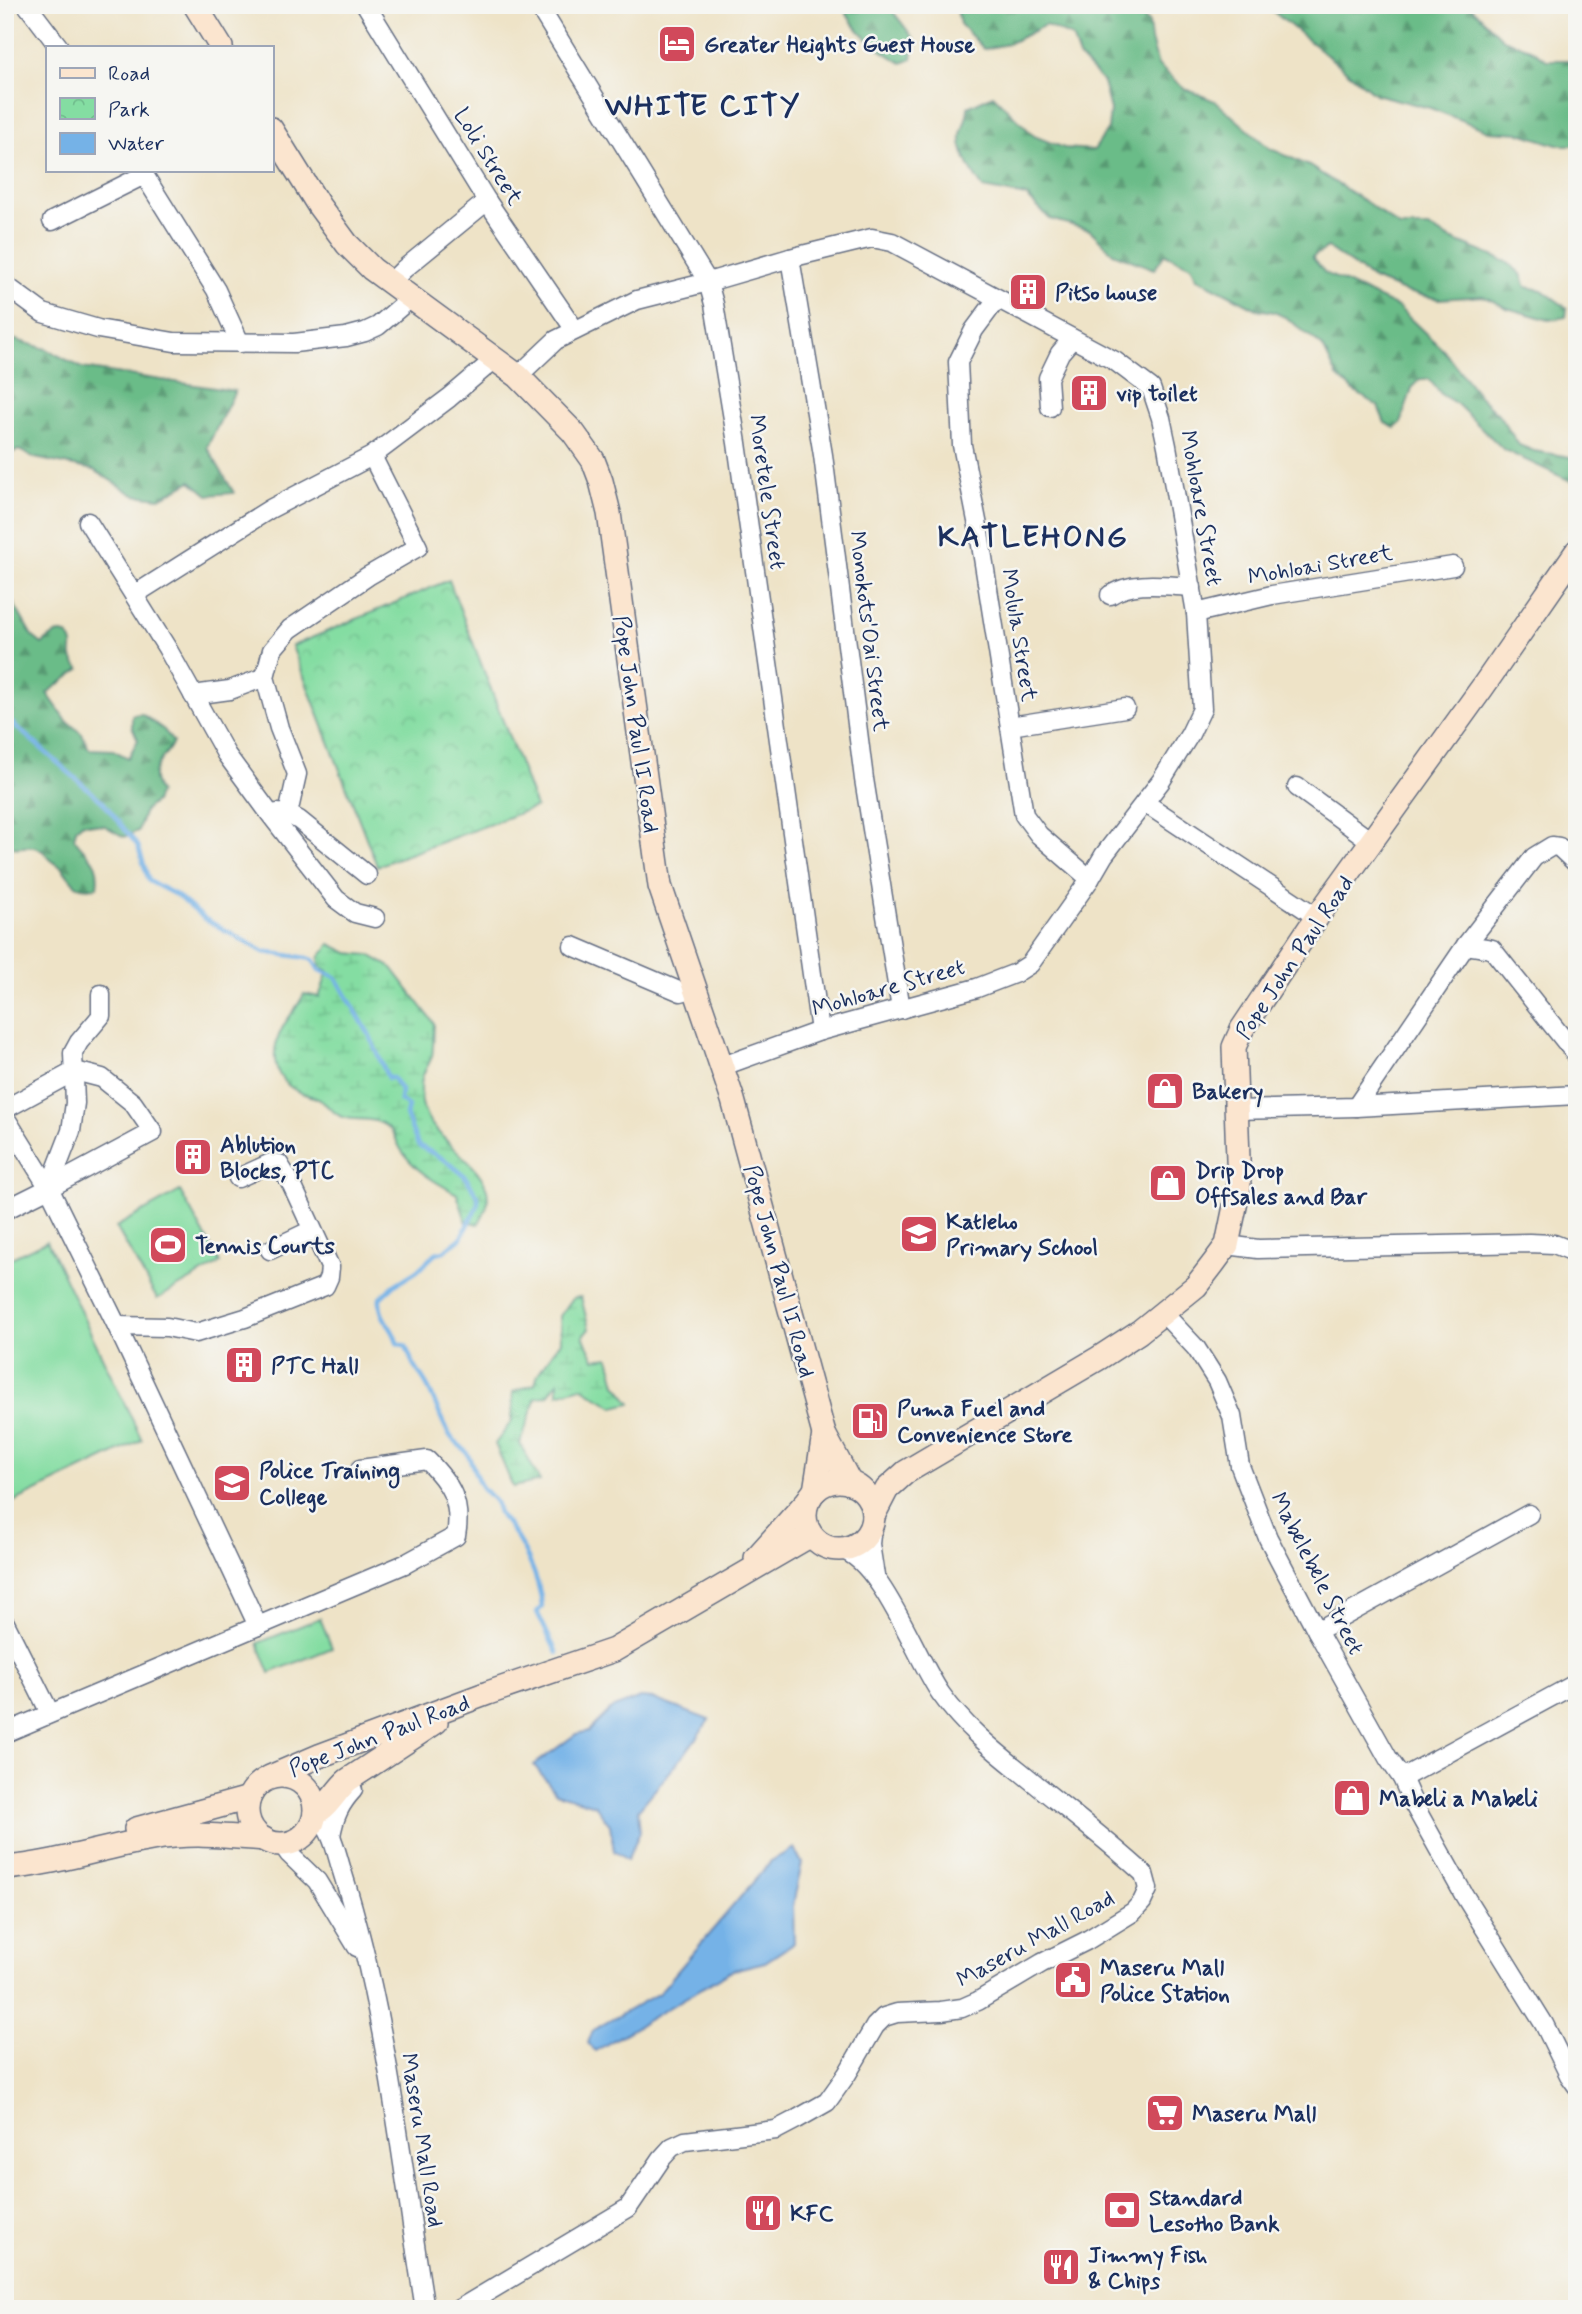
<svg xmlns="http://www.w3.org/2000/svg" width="1582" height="2314" viewBox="0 0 1582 2314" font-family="Mynerve,sans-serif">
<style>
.forest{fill:url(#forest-firs);stroke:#437673;stroke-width:2}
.wetland{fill:url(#wetland-marsh);stroke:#508680;stroke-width:2}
.park{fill:url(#park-crowns);stroke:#508680;stroke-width:2}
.pitch{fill:#84dda2;stroke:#508680;stroke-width:2}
.water{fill:#75b2e7;stroke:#4870a2;stroke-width:2}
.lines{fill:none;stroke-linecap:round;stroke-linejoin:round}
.stream{stroke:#75b2e7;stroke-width:4.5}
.minor-casing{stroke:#656e83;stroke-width:21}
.secondary-casing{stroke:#656e83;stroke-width:26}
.minor{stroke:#fff;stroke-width:18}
.secondary{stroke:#fbe5cf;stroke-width:23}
.labels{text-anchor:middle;stroke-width:5;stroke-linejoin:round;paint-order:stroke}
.poi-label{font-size:23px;font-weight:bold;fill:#1b2f5e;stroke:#f6f6f2;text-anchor:start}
.street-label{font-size:23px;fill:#1b2f5e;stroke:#f6f6f2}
.district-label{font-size:30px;font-weight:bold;letter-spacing:2px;fill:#1b2f5e;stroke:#f6f6f2}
</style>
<defs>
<pattern id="forest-firs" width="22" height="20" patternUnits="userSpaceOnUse" patternTransform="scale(1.75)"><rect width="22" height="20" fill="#6bbc88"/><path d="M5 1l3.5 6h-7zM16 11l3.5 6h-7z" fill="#579972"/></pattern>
<pattern id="wetland-marsh" width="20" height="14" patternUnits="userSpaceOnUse" patternTransform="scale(1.75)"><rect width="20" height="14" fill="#84dda2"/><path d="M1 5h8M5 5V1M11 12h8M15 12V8" fill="none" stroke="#71be8e"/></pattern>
<pattern id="park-crowns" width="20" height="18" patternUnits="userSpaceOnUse" patternTransform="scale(1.75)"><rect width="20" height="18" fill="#84dda2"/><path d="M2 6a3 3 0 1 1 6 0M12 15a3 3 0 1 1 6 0" fill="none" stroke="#71be8e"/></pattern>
</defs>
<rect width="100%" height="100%" fill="#f6f6f2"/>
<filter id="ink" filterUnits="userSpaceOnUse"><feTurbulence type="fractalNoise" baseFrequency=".0143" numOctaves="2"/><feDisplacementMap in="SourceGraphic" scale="14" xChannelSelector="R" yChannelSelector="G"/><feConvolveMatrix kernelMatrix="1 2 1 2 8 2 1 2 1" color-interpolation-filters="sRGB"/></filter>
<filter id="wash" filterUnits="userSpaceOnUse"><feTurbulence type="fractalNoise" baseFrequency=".00686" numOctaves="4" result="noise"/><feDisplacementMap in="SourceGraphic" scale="28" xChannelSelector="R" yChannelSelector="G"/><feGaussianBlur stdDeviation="1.57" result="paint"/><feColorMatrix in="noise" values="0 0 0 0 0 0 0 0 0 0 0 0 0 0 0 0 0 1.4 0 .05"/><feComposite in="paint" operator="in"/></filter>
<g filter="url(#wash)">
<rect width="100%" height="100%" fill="#eee3c7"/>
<g class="forest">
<path d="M 842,5 L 888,5 L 914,39 L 912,59 L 902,63 C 875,48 855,32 842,5 Z"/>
<path d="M 956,5 L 1133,5 L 1149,23 L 1151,40 L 1158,65 L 1183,88 L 1215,101 L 1269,148 L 1309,166 L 1369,204 L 1400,227 L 1428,227 L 1448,238 L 1507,262 L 1521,274 L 1526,287 L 1542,290 L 1567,308 L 1566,317 L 1549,320 L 1507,308 L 1483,296 L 1439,299 L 1406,292 L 1373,279 L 1328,248 L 1312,257 L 1325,273 L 1398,307 L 1444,351 L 1481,398 L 1498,414 L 1519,445 L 1534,451 L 1570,457 L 1577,466 L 1577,484 L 1504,450 L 1457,404 L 1442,395 L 1429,379 L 1421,379 L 1412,388 L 1401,423 L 1395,428 L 1385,423 L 1378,406 L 1352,390 L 1337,376 L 1323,347 L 1287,318 L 1274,312 L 1257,309 L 1197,278 L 1191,266 L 1165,254 L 1154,269 L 1113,253 L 1090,230 L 1050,219 L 1026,196 L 983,188 C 973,174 959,152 961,135 C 963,125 968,117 968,107 L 993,95 L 1034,136 L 1064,148 L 1094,150 L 1108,129 L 1110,110 L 1103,82 L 1079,57 L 1072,37 L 1045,25 L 1008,44 L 984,49 L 960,24 Z"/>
<path d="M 1265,5 L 1469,5 L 1503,39 L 1530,49 L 1547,60 L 1577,60 L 1577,145 L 1557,145 L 1520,133 L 1489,131 L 1430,108 L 1375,94 Z"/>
<path d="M 5,334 L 9,338 L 46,349 L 82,368 L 235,391 L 207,447 L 234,493 L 208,495 L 191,481 L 160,498 L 134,495 L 94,470 L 35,458 L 19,450 L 5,455 Z"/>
<path d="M 5,588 L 32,636 L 42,644 C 50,637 66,623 72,644 C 73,649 70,655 73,660 C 74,664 78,666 80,669 L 47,693 L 66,720 L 82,734 L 89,749 L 113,750 L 128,758 L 138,740 L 132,726 L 132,715 L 142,714 L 164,730 L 173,742 C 163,762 145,769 159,792 L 155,802 L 145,810 L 138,831 L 124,837 L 105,826 L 83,823 L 76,829 L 74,838 C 88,858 101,859 97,887 C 74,890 75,884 62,868 C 58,864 53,863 49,858 C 45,853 44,851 37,848 C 27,844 17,851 5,845 Z"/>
</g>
<g class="wetland">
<path d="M 330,944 L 348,953 L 369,955 L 392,968 L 434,1023 C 433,1033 434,1045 432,1056 C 430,1063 425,1069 423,1075 C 420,1083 421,1095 422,1103 C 430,1149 517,1171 478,1224 L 466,1221 L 457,1194 C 437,1183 415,1171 402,1151 C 397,1144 395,1133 389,1128 C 373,1115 358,1122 342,1117 C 332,1113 326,1102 316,1098 C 312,1096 306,1095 301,1093 C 271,1080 269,1051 284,1025 C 291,1014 299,1005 304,994 L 319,997 L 328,971 L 320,966 L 319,958 Z"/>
<path d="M 581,1297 L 589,1329 L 583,1336 L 594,1359 L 609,1357 L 616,1384 L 631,1403 L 614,1407 L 581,1387 L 558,1394 L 558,1382 L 548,1395 L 536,1398 L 520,1444 L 540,1481 L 513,1487 L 495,1444 L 512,1421 L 513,1392 L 535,1384 L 538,1374 L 561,1341 L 560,1316 L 573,1298 Z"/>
</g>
<path class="park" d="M 449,580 L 536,807 L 377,866 L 292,646 Z"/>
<g class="pitch">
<path d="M 180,1191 L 220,1263 L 157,1299 L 116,1227 Z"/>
<path d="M 47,1241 L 142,1440 L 5,1506 L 5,1261 Z"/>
<path d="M 320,1618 L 332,1648 L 270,1673 L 258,1643 Z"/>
</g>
<g class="water">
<path d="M 640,1698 L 654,1699 L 709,1720 L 684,1755 L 638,1810 L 640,1832 L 627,1860 L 614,1851 L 610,1825 L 595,1805 L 556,1793 L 534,1765 L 576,1734 L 589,1731 L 611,1709 Z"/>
<path d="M 794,1848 L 802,1863 L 793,1905 L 794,1943 L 765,1962 L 733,1970 L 595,2051 L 588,2043 L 593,2030 L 659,1993 L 771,1861 Z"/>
</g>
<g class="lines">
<path class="stream" d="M 5,717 L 103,802 L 138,846 L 149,881 L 176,895 L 205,919 L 264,952 L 308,958 L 313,960 L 319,970 L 336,977 L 369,1034 L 388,1078 L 393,1078 L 401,1090 L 400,1100 L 408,1106 L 406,1115 L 418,1145 L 445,1160 L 464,1175 L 478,1196 L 478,1205 L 460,1239 L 444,1251 L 436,1253 L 417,1271 L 393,1286 L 380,1298 C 378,1320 394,1325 397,1343 L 406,1346 C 410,1361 418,1371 426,1384 C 436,1400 440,1421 451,1437 C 455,1443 462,1446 466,1452 C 473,1462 474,1475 481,1486 C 485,1492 491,1496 495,1502 C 498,1506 498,1513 501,1517 C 521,1539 540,1577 542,1607 L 537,1612 L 557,1653"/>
</g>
</g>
<g filter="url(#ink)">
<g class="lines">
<defs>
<g id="minor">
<path d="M 27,5 L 59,47"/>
<path d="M 366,5 L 487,201 L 575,330"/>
<path d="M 538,5 L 708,282 L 714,304 L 737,443 L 820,1031"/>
<path d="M 141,170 L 216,290 L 240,343"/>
<path d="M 52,221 L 144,175"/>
<path d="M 790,258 L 823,455 L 864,779 L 901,1009"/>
<path d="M 391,282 L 404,269 L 487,201"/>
<path d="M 5,285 L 43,313 L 98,329 L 174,342 L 294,343 L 346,337 L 365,332 L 378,326 L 412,297"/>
<path d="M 997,299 L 974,330 L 958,362 L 962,445 L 978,526 L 1024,815 L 1039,835 L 1090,879"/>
<path d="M 518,376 L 556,340 L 637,300 L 708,282 L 790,258 L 872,238 L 892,242 L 1115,361 L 1151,388 L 1161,418 L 1167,446 L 1196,613 L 1202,709 L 1190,734 L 1161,781 L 1104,855 L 1090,879 L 1030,964 L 1016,973 L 977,988 L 820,1031 L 723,1066"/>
<path d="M 1050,407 L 1048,378 L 1060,353 L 1072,339"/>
<path d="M 88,522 L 167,648 L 226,754 L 270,814 L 336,899 L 355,913 L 375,918"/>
<path d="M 134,595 L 270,509 L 372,456 L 449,398 L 495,359"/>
<path d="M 1110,595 C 1134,580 1165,586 1192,587"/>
<path d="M 1196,613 L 1272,595 L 1453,566"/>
<path d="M 193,695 L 230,690 L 265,677"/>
<path d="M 1010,726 L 1125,708"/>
<path d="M 1297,787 L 1372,842"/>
<path d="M 1145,803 L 1317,917"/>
<path d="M 277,813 L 288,814 L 299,820 L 367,875"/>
<path d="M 288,814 L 297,774 L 279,728 L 265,677 L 272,650 L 290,629 L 368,576 L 418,547 L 372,456"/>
<path d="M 1466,945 L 1492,949 L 1577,1056"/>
<path d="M 573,946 L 681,992 L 695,988"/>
<path d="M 1356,1107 L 1466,945 L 1534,857 L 1552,846 L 1559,847 L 1577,864"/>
<path d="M 5,1109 L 75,1071 L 102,1078 L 133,1103 L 153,1132 L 49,1188"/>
<path d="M 1235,1110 L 1356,1107 L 1577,1095"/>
<path d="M 5,1117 L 49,1188"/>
<path d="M 49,1188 L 71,1131 L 75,1103 L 73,1053 L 79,1042 L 101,1016 L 101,994"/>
<path d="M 5,1210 L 49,1188 L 117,1326 L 258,1626 L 5,1733"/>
<path d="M 1227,1245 L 1258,1249 L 1529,1243 L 1554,1244 L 1577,1253"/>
<path d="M 270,1250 L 312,1230"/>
<path d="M 1164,1314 L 1196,1348 L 1217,1381 L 1232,1416 L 1240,1466 L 1268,1538 L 1317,1631 L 1388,1758 L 1402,1778 L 1414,1805 L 1464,1895 L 1544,2024 L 1569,2075 L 1577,2086"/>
<path d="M 117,1326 L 167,1327 L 196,1333 L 245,1318 L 325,1286 L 329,1277 L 330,1267 L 292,1185 L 279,1164 L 271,1163 L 238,1178"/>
<path d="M 872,1526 L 870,1544 L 875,1576"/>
<path d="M 5,1623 L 50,1713"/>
<path d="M 258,1626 L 405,1564 L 456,1536 C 462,1502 451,1484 427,1460 L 360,1469"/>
<path d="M 1317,1631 L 1529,1514"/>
<path d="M 1402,1778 L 1577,1683"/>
<path d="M 315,1815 C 332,1827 336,1852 342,1871 C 387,2013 401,2163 425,2309"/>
<path d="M 331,1836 C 334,1817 340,1804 353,1790"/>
<path d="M 282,1844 L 289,1854 L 317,1881 L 357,1947"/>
<path d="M 459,2309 L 628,2208 L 662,2158 L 672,2147 L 685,2141 L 776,2130 L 797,2119 L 827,2102 L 847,2074 L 875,2026 L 884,2017 L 897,2013 L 941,2011 L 962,2008 L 978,2001 L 1042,1963 L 1086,1941 L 1133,1912 L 1142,1902 L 1148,1889 L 1144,1874 C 1105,1838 1062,1806 1021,1772 C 992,1749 963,1725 941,1694 C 916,1659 881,1558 839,1549"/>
</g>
<g id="secondary">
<path d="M 195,5 L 221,47"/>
<path d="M 271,129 L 319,206 L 347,244 L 372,269 L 518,376 L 573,432 L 593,460 L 601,481 L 609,513 L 660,886 L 733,1100 L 824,1434 L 850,1483"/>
<circle cx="839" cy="1515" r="34"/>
<path d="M 815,1491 L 824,1434"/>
<path d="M 873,1516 L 887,1489 L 906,1472 L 1099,1358 L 1139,1332 L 1196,1286 L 1213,1264 L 1227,1245 L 1239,1187 L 1234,1047 L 1242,1029 L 1317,917 L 1482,688 L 1577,551"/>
<path d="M 756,1558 L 810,1498"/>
<circle cx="281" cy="1810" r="34"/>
<path d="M 270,1777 L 319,1756 L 488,1693 L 614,1650 L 811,1535"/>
<path d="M 315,1813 C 329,1807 336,1790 348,1780 L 436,1722"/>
<path d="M 136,1829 L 249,1798"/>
<path d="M 5,1868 C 56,1864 103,1847 152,1839 C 190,1832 226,1836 264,1839"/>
</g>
</defs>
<use href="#minor" class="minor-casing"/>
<use href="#secondary" class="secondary-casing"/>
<use href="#minor" class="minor"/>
<use href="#secondary" class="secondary"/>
</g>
</g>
<defs>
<symbol id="hotel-square" viewBox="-11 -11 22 22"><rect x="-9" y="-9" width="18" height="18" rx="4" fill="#d1495b" stroke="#f6f6f2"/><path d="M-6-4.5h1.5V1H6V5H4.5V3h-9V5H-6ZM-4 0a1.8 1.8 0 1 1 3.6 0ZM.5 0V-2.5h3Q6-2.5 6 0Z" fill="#fff"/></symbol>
<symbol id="building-square" viewBox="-11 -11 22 22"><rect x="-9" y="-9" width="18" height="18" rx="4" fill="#d1495b" stroke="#f6f6f2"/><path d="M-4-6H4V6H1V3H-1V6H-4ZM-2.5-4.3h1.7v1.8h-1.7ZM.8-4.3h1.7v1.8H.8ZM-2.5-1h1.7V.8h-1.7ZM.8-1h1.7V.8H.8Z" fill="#fff"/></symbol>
<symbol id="shop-square" viewBox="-11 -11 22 22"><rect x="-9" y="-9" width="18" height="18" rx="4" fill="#d1495b" stroke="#f6f6f2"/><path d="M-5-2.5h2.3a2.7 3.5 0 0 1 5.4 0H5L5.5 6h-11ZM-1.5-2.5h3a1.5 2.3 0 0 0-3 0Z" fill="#fff"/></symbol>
<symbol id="school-square" viewBox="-11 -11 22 22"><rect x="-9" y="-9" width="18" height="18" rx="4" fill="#d1495b" stroke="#f6f6f2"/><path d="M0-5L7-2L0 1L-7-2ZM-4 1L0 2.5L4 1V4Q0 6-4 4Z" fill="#fff"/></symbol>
<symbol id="stadium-square" viewBox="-11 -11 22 22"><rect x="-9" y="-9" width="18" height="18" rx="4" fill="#d1495b" stroke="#f6f6f2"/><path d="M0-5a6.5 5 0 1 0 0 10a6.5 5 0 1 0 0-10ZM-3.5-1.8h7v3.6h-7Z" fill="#fff"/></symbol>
<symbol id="fuel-square" viewBox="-11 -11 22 22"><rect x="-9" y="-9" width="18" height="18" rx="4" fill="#d1495b" stroke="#f6f6f2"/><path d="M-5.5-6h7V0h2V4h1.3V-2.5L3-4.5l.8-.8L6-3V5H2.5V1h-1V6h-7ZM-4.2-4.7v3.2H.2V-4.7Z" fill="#fff"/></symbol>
<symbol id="university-square" viewBox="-11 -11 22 22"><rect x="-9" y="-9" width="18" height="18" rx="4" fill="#d1495b" stroke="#f6f6f2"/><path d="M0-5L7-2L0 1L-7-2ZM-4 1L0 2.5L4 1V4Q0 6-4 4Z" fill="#fff"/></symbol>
<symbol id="civic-square" viewBox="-11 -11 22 22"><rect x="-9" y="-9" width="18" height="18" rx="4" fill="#d1495b" stroke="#f6f6f2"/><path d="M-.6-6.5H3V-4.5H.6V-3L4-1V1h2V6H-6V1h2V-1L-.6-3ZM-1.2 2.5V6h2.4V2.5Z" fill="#fff"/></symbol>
<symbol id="supermarket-square" viewBox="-11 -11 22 22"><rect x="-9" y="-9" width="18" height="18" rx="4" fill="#d1495b" stroke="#f6f6f2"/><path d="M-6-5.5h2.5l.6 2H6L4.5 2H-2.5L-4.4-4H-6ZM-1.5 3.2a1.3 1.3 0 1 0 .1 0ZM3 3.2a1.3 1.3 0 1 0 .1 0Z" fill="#fff"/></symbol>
<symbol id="bank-square" viewBox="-11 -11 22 22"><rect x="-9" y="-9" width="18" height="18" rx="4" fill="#d1495b" stroke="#f6f6f2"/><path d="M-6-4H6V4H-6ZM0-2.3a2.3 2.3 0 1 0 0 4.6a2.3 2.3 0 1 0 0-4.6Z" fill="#fff"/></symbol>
<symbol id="restaurant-square" viewBox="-11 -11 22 22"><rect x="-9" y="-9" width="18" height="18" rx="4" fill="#d1495b" stroke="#f6f6f2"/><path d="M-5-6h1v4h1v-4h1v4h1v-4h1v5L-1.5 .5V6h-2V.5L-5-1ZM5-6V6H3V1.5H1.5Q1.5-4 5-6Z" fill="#fff"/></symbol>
</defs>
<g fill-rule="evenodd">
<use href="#hotel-square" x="655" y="22" width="44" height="44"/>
<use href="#building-square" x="1006" y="270" width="44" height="44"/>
<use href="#building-square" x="1067" y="371" width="44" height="44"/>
<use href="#shop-square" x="1143" y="1069" width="44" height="44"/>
<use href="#building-square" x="171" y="1135" width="44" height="44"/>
<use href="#shop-square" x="1146" y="1161" width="44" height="44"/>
<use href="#school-square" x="897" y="1212" width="44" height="44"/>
<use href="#stadium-square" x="146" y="1223" width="44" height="44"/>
<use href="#building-square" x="222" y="1343" width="44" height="44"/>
<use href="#fuel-square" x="848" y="1399" width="44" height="44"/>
<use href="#university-square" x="210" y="1461" width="44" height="44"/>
<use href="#shop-square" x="1330" y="1776" width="44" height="44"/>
<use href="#civic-square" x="1051" y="1958" width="44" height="44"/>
<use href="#supermarket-square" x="1143" y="2091" width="44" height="44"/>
<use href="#bank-square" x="1100" y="2188" width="44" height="44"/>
<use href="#restaurant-square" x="741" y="2191" width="44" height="44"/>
<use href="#restaurant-square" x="1039" y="2245" width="44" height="44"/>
</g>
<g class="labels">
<g class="poi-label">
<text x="704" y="52">Greater Heights Guest House</text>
<text x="1055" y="300">Pitso house</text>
<text x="1116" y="401">vip toilet</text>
<text x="1192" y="1099">Bakery</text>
<text x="220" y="1152">Ablution<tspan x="220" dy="26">Blocks, PTC</tspan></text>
<text x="1195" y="1178">Drip Drop<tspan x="1195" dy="26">Offsales and Bar</tspan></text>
<text x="946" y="1229">Katleho<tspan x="946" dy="26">Primary School</tspan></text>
<text x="195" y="1253">Tennis Courts</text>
<text x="271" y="1373">PTC Hall</text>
<text x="897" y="1416">Puma Fuel and<tspan x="897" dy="26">Convenience Store</tspan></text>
<text x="259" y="1478">Police Training<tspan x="259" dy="26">College</tspan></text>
<text x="1379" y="1806">Mabeli a Mabeli</text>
<text x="1100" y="1975">Maseru Mall<tspan x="1100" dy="26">Police Station</tspan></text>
<text x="1192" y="2121">Maseru Mall</text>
<text x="1149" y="2205">Standard<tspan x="1149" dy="26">Lesotho Bank</tspan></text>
<text x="790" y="2221">KFC</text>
<text x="1088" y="2262">Jimmy Fish<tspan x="1088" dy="26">&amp; Chips</tspan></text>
</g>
<g class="street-label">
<text transform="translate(489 156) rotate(58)" y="8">Loli Street</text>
<text transform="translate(768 492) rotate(82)" y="8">Moretele Street</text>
<text transform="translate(1202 508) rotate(80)" y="8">Mohloare Street</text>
<text transform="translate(1320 564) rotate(-10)" y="8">Mohloai Street</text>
<text transform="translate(870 631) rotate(83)" y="8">Monokots'Oai Street</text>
<text transform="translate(1020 635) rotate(81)" y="8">Molula Street</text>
<text transform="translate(637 724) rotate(82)" y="8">Pope John Paul II Road</text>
<text transform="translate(1294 957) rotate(-56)" y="8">Pope John Paul Road</text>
<text transform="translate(888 987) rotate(-16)" y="8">Mohloare Street</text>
<text transform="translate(780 1271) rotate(75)" y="8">Pope John Paul II Road</text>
<text transform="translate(1318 1573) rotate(63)" y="8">Mabelebele Street</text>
<text transform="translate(379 1735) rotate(-21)" y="8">Pope John Paul Road</text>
<text transform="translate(1035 1938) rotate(-29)" y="8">Maseru Mall Road</text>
<text transform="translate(423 2140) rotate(81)" y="8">Maseru Mall Road</text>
</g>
<g class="district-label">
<text x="703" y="115">WHITE CITY</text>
<text x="1033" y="546">KATLEHONG</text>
</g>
</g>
<rect width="1582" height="2314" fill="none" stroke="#f6f6f2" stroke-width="28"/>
<rect x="46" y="46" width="228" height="126" fill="#f6f6f2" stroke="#9ea6b7" stroke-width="2"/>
<rect x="60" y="68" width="35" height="10" fill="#fbe5cf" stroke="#9ea6b7" stroke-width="2"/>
<text x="108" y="80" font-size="21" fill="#1b2f5e">Road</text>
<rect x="60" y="98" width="35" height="21" fill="url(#park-crowns)" stroke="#9ea6b7" stroke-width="2"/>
<text x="108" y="116" font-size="21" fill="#1b2f5e">Park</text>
<rect x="60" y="133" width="35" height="21" fill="#75b2e7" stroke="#9ea6b7" stroke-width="2"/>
<text x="108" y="150" font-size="21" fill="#1b2f5e">Water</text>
</svg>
